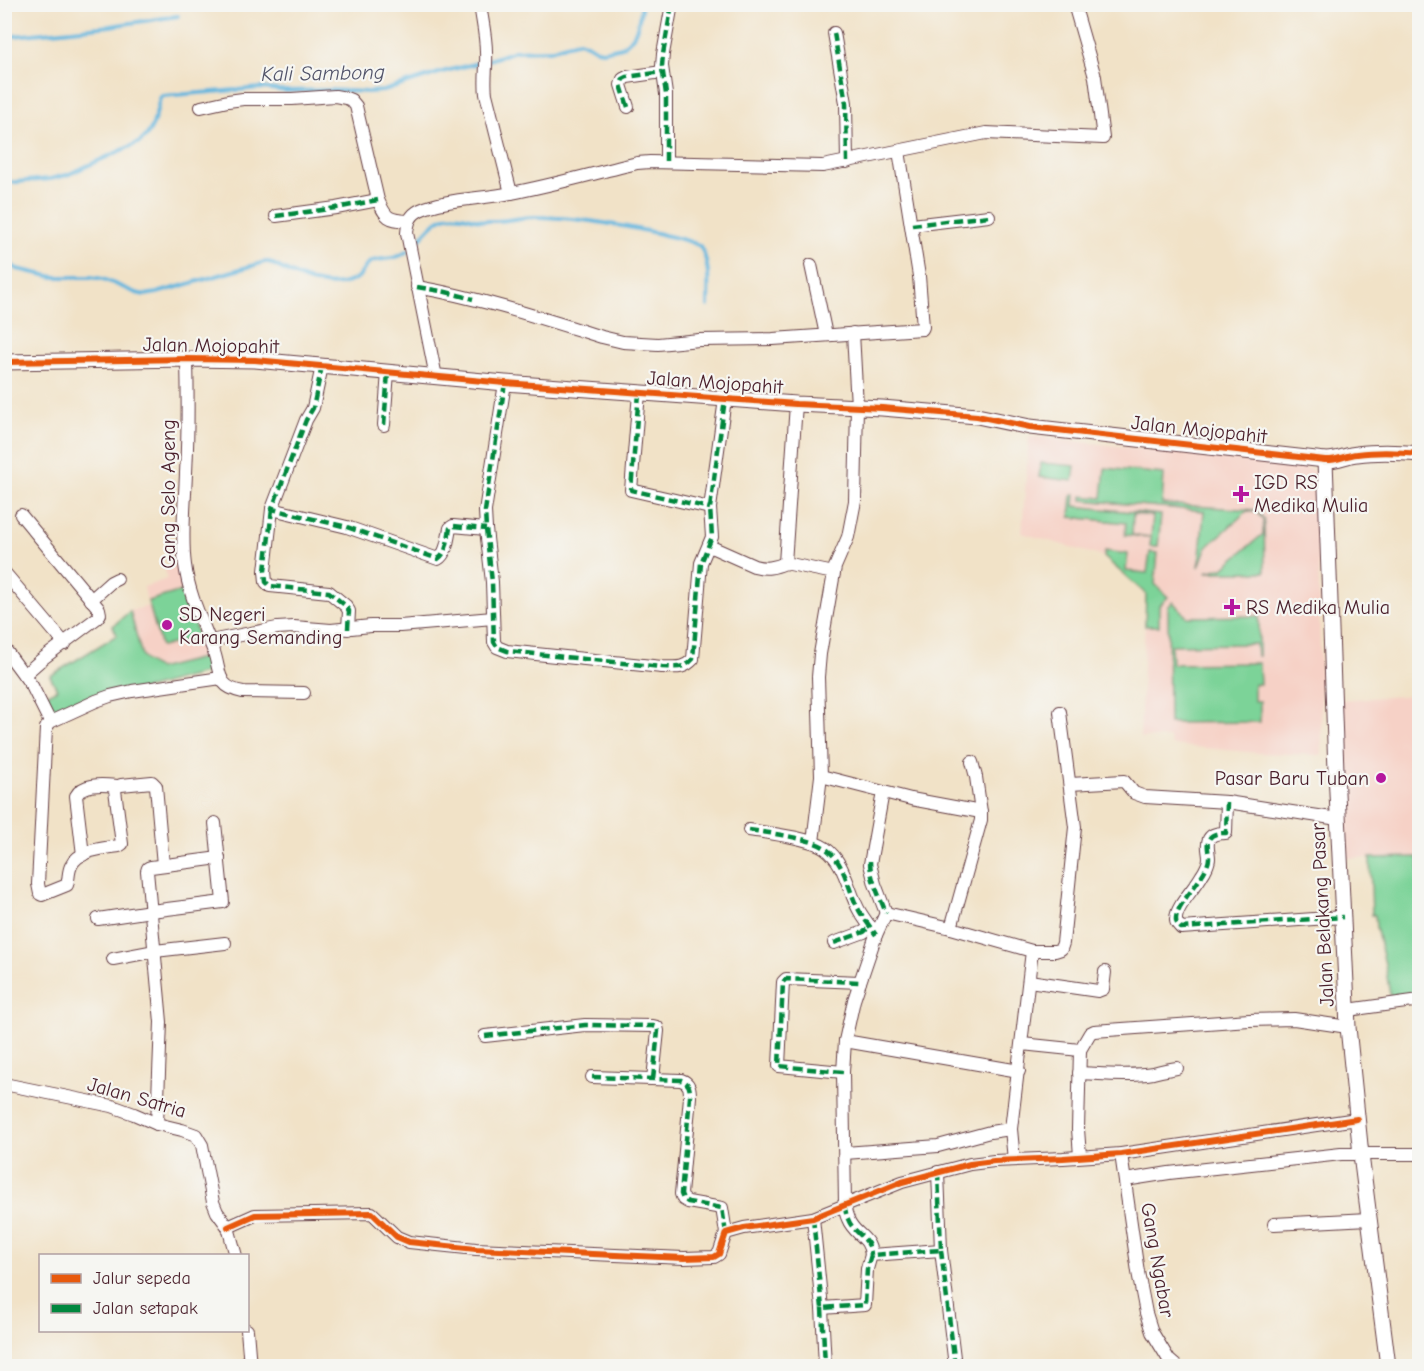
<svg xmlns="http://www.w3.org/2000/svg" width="1424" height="1371" viewBox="0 0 1424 1371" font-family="'Comic Neue',sans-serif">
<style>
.built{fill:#f6d1c6}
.green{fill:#7cd398;stroke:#637962;stroke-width:1.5;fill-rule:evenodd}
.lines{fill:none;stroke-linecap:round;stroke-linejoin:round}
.stream{stroke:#62b6de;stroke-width:4}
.minor-casing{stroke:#633c42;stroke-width:14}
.tertiary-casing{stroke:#633c42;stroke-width:17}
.minor{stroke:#fff;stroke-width:12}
.tertiary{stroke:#fff;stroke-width:15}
.quiet{stroke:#00873e;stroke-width:4.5;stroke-dasharray:9 4.5;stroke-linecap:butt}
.cycleway-casing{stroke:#f6f6f2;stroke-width:10}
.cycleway{stroke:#e8590c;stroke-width:6}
.poi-dot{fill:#b5179e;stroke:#f6f6f2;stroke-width:2}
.labels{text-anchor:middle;stroke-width:4.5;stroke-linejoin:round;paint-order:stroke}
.street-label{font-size:20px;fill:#4a1f2b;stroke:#f6f6f2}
.poi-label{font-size:20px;fill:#4a1f2b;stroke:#f6f6f2;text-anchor:start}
.water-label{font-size:21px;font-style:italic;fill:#52546a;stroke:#f6f6f2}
</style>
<rect width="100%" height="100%" fill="#f6f6f2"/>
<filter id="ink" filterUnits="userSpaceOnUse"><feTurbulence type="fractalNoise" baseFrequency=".0167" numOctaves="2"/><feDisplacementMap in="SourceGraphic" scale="12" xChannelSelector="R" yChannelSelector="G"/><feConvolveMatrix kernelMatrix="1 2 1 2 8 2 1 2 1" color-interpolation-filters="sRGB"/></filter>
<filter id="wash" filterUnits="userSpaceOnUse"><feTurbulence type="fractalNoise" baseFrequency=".008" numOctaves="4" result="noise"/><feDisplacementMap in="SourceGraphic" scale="24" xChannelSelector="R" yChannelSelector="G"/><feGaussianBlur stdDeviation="1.35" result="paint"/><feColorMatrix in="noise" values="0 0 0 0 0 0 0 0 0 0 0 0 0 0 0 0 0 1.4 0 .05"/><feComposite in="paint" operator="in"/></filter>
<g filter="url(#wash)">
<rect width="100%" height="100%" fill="#f1e2c7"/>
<g class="built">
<path d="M 1029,436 L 1304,467 L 1312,470 L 1315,473 L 1317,482 L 1322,755 L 1259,753 L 1171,745 L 1170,738 L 1140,738 L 1146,594 L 1104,557 L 1022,533 Z"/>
<path d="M 181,564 L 210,656 L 158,669 L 148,663 L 142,656 L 130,611 L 148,606 L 144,587 L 167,579 L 165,569 Z"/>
<path d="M 1419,695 L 1419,857 L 1348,858 L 1339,700 Z"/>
</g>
<g class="green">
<path d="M 1041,463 L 1075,466 L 1073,481 L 1039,477 Z"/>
<path d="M 1105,468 L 1164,474 L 1162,504 L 1256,510 L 1264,519 L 1265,572 L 1205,572 L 1223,568 L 1263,534 L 1263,519 L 1255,511 L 1247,511 L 1206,548 L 1199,567 L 1204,511 L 1082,500 L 1082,496 L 1102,498 Z"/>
<path d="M 1072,495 L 1075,495 L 1074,506 L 1161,515 L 1158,547 L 1150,547 L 1151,537 L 1125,535 L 1126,523 L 1070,517 ZM 1133,514 L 1153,516 L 1151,537 L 1132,535 Z"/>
<path d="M 1105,551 L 1128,554 L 1126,571 L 1147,573 L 1150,552 L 1158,553 L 1155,584 L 1168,597 L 1159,606 L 1159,626 L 1145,626 L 1146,594 L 1104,557 Z"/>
<path d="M 185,590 L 198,637 L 161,647 L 148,601 Z"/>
<path d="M 1173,602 L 1187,617 L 1259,616 L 1259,656 L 1257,656 L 1256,644 L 1171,645 L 1172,664 L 1259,663 L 1260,684 L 1254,684 L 1254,701 L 1260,701 L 1260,722 L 1169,723 L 1168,607 Z"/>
<path d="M 130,611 L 142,656 L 145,660 L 158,669 L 210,656 L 213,671 L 178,680 L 55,714 L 52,714 L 42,697 L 57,689 L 50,676 L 117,635 L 113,626 Z"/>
<path d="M 1419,857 L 1419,997 L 1391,1001 L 1385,964 L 1376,927 L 1375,915 L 1372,915 L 1370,858 Z"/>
</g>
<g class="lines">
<g class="stream">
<path d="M 4,37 L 110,26 L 178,16"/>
<path d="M 4,183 L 50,179 L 67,175 L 140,142 C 154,131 155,117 159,102 L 160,98 L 162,96 L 262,88 L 286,91 L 330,90 L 368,92 L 383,91 L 442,72 L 486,61 L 515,51 L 550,50 L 579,41 L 589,45 L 597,50 L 603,51 L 622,47 L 633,37 L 638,25 L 642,4"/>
<path d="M 4,242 L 11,265 L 17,269 L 54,277 L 91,277 L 103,279 L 136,293 L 145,295 L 157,293 L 265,262 L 269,262 C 295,276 329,295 357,278 C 364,273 364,264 373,261 C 387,257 393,261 408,251"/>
<path d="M 414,246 C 423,236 434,220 447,216 C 459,213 472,219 483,221 C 488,221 493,221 497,221 C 509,221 521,217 534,217 C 574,217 616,224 656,233 C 671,237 687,239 700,246 C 711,264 708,287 708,306"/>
</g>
</g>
</g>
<g filter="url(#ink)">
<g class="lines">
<defs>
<g id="minor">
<path d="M 480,4 C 482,20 486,36 486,52 C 487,66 484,80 486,94 L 511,193"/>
<path d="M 834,33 L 846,103 L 847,162"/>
<path d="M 201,107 L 228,101 L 243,99 L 292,99 L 335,96 L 346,98 L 351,100 L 356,106 L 378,200 C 386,218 388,220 408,221"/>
<path d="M 628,107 L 621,85 L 623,79 L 627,77 L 662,72"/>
<path d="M 666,161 L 666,94 L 662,66 L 663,54 L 672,4"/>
<path d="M 276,216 L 336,208 L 378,200"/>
<path d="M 912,225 L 989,216"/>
<path d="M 811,265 L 826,335"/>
<path d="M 417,287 C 480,298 541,318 602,337 L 623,342 L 658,344 L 699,340 L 773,339 L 922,329 L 923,327 L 919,276 L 899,151"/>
<path d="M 187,359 C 188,397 188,435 186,473 C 185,503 181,535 185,565 C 189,596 203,623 214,652 C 221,673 216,687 243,692 L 304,693"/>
<path d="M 322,366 L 313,408 L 306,420 L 272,509 L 347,527 L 438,559 C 447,554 448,538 450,528 L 453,526 L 486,529"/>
<path d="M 436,377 L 407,233 C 408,222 410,215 420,210 C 443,199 484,199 511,193 C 553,185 595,173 637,163 L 650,162 L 823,166 L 986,133 L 1103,138 L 1095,77 L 1074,4"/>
<path d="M 505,383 L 485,511 L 486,529 L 492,582 L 494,642 L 497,647 L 507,651 L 662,667 C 675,667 683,670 693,659 L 701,563 L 712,537 L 710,508 L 725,399"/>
<path d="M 639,393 L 631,490 L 710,508"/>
<path d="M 796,404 L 785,563 L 834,573"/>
<path d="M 384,425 L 388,372"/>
<path d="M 272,509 L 265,571 L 266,582 L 270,586 L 329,592 L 346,606 L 349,611 L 348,629"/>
<path d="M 21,515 L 99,609 L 100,614 L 97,618 L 41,660 L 24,675"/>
<path d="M 709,546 L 754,566 C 766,569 774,568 785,563"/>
<path d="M 4,572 L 65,644"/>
<path d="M 91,600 L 111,582 L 117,579"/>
<path d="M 210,641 L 277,628 L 294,627 L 331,630 L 371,626 L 400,626 L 493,618"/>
<path d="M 4,648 L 32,686 L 50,722"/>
<path d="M 972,762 L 976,777 L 981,812"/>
<path d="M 821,776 L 911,799 L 981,812 L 981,820 L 951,928"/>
<path d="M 1070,784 L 1124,781 L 1134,793 L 1145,797 L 1227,802 L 1338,819"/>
<path d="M 883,792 L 870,864 L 875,884 L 886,913"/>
<path d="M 1227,802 L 1226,833 C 1220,833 1212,833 1209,839 C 1206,845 1209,852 1209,858 C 1209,863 1205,871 1202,875 C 1196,887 1175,907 1176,920 C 1176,924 1179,925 1181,928 L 1343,917"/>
<path d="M 749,830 C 768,833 811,838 825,848 C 846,863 848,892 860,912 C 865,920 871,928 876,935"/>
<path d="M 813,842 L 821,776 L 818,677 L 820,654 L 835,567 L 848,537 L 855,501 L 857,406 L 853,333"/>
<path d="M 83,855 L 76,796 C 83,782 105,785 118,786"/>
<path d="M 163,865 L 156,786 L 152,782 L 121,785 L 116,787 L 115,790 L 122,844 L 119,846 C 104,848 78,850 71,866 C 68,872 69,879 67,885 L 42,895 L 40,894 L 38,884 L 46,728 L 50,722 L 96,701 L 110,696 L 132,691 L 221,678"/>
<path d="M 98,919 L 151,911 L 223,902 L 215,823"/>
<path d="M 834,943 L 864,932 L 870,926"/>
<path d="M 1032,951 L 1055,951 L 1061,949 L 1063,943 L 1075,827 L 1060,712"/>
<path d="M 113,959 L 155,951 L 225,943"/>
<path d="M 1029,981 L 1098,991 L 1103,989 L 1105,972"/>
<path d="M 1348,1010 L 1420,1000"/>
<path d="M 485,1036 L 585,1025 L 653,1026 L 657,1027 L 658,1031 L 653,1079"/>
<path d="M 845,1041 L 1019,1071"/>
<path d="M 1022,1044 L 1080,1050 L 1090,1033 L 1094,1031 L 1249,1020 L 1294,1019 L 1348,1027"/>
<path d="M 1080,1050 L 1078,1129 L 1080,1156"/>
<path d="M 843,1072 L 779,1066 L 783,982 L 786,979 L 860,982"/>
<path d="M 1079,1073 C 1103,1074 1129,1077 1153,1073 C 1161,1071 1169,1069 1177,1068"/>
<path d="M 592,1077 L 681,1080 C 690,1083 690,1089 690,1097 L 681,1194 L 683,1199 L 688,1202 L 722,1208 L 726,1233"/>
<path d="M 4,1084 L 112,1106 L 134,1114 L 157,1124 L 182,1130 L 196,1135 L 202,1145 L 213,1202 L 217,1212 L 228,1227 L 236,1256"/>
<path d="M 157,1124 L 161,1022 L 147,871 L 148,868 L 151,867 L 219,858"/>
<path d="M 845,1153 L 938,1146 L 990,1132 L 1011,1129"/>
<path d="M 1121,1154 L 1138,1272 L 1146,1313 L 1152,1332 L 1169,1360 L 1176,1366"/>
<path d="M 1125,1180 L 1169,1173 L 1341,1154 L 1420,1154"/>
<path d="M 813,1218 L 822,1308 L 865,1305 L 867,1269 L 871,1255 L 941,1250 L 938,1172"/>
<path d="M 1274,1224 L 1369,1219"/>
<path d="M 228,1227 L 255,1215 L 372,1213 L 397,1237 L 409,1242 L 476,1249 L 684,1258 L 714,1257 L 719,1254 L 726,1233 L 744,1228 L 813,1218 L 902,1182 L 970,1164 L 994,1161 L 1063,1158 L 1121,1154 L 1357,1119"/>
<path d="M 941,1250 L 955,1366"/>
<path d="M 871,1255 C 870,1236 854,1235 848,1219 C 846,1215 845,1209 845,1205 L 843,1072 L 845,1041 L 854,1000 L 860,982 L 876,935 L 886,913 L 951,928 L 1032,951 L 1011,1129 L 1014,1160"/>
<path d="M 822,1308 L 825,1366"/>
<path d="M 247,1330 L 250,1366"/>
</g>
<g id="tertiary">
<path d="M 4,362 L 187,359 L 255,360 L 505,383 L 796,404 L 882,408 L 977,416 L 1030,427 L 1325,460 C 1336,461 1346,455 1357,454 C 1378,451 1399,452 1420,454"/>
<path d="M 1325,460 L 1336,771 L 1348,1027 L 1361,1155 L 1388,1366"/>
</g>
</defs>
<use href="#minor" class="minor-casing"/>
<use href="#tertiary" class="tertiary-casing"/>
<use href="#minor" class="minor"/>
<use href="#tertiary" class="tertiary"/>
<g class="quiet">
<path d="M 834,33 L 846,103 L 847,162"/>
<path d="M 628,107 L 621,85 L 623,79 L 627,77 L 662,72"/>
<path d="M 666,161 L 666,94 L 662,66 L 663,54 L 672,4"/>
<path d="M 276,216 L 336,208 L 378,200"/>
<path d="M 912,225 L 989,216"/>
<path d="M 417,287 L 446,292 L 473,299"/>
<path d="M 322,366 L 313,408 L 306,420 L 272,509 L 347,527 L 438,559 C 447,554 448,538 450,528 L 453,526 L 486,529"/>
<path d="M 505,383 L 485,511 L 486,529 L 492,582 L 494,642 L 497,647 L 507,651 L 662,667 C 675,667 683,670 693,659 L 701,563 L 712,537 L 710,508 L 725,399"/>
<path d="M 639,393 L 631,490 L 710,508"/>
<path d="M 384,425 L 388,372"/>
<path d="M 272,509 L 265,571 L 266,582 L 270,586 L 329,592 L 346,606 L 349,611 L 348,629"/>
<path d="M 1227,802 L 1226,833 C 1220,833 1212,833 1209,839 C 1206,845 1209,852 1209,858 C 1209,863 1205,871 1202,875 C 1196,887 1175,907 1176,920 C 1176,924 1179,925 1181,928 L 1343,917"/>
<path d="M 749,830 C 768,833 811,838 825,848 C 846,863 848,892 860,912 C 865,920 871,928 876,935"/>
<path d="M 870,861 C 870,879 880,897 886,913"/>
<path d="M 834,943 L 864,932 L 870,926"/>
<path d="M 485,1036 L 585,1025 L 653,1026 L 657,1027 L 658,1031 L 653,1079"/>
<path d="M 843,1072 L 779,1066 L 783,982 L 786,979 L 860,982"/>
<path d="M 592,1077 L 681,1080 C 690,1083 690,1089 690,1097 L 681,1194 L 683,1199 L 688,1202 L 722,1208 L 726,1233"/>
<path d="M 845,1205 C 845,1209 846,1215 848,1219 C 854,1235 870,1236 871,1255"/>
<path d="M 813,1218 L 822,1308 L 865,1305 L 867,1269 L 871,1255 L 941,1250 L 938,1172"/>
<path d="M 941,1250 L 955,1366"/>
<path d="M 822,1308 L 825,1366"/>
</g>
<defs>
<g id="cycleway">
<path d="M 4,362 L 187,359 L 255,360 L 505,383 L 796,404 L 882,408 L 977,416 L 1030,427 L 1325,460 C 1336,461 1346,455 1357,454 C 1378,451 1399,452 1420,454"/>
<path d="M 228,1227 L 255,1215 L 372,1213 L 397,1237 L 409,1242 L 476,1249 L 684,1258 L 714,1257 L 719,1254 L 726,1233 L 744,1228 L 813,1218 L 902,1182 L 970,1164 L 994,1161 L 1063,1158 L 1121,1154 L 1357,1119"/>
</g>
</defs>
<use href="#cycleway" class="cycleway-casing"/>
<use href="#cycleway" class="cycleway"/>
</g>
</g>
<g class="poi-dot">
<path d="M1238 485h6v6h6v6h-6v6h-6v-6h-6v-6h6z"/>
<path d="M1229 598h6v6h6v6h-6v6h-6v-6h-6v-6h6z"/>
<circle cx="167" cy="625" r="6"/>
<circle cx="1381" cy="778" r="6"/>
</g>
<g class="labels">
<g class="street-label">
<text transform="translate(211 345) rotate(1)" y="7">Jalan Mojopahit</text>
<text transform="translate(715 382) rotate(4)" y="7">Jalan Mojopahit</text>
<text transform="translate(1199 429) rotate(6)" y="7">Jalan Mojopahit</text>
<text transform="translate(168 494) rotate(-90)" y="7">Gang Selo Ageng</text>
<text transform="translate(1322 915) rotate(-93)" y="7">Jalan Belakang Pasar</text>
<text transform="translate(137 1097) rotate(16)" y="7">Jalan Satria</text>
<text transform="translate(1158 1260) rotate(80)" y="7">Gang Ngabar</text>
</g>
<g class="poi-label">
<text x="1254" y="489">IGD RS<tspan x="1254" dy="23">Medika Mulia</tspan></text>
<text x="1246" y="614">RS Medika Mulia</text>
<text x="179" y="621">SD Negeri<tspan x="179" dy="23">Karang Semanding</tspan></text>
<text x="1369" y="785" text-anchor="end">Pasar Baru Tuban</text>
</g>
<g class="water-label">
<text transform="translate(323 73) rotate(-1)" y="7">Kali Sambong</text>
</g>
</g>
<rect width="1424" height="1371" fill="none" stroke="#f6f6f2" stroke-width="24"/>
<rect x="39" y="1254" width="210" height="78" fill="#f6f6f2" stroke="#b1a0a2" stroke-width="1.5"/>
<rect x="51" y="1274" width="30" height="9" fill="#e8590c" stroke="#b1a0a2" stroke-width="1.5"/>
<text x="93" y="1284" font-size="18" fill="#4a1f2b">Jalur sepeda</text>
<rect x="51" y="1304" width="30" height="9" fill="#00873e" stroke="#b1a0a2" stroke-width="1.5"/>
<text x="93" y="1314" font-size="18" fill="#4a1f2b">Jalan setapak</text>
</svg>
